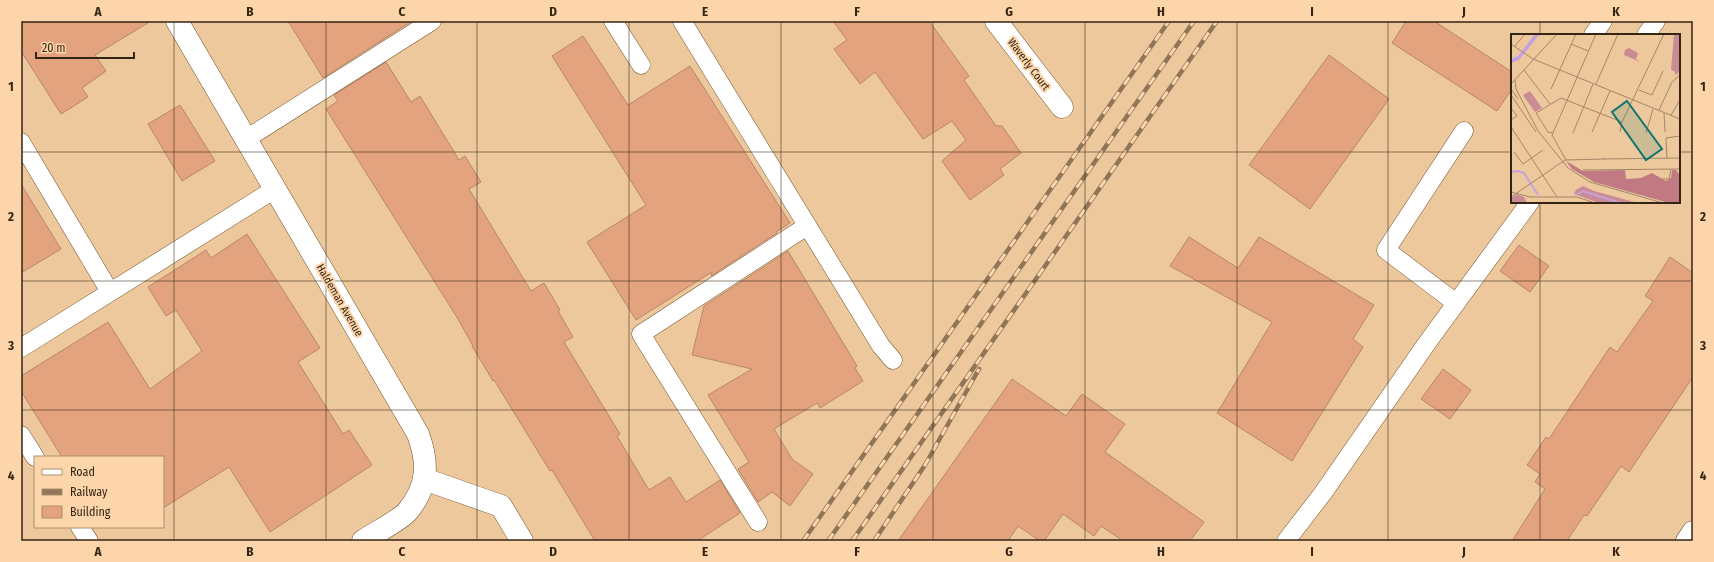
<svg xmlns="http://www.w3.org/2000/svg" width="1714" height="562" viewBox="0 0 1714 562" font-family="'Fira Sans Condensed',sans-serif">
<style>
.building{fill:#e3a37f;stroke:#b7876c}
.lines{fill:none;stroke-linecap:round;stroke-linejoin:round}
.service-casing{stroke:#73532a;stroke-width:19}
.minor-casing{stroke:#73532a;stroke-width:23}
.service{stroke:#fff;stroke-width:18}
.minor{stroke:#fff;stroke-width:22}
.rail-casing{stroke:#907558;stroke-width:4.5}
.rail{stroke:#fcd5aa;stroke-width:3;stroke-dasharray:9;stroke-linecap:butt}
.grid{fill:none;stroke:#342514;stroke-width:1;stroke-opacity:0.55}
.labels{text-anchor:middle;stroke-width:4;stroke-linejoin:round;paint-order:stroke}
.street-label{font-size:11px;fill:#342514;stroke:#fcd5aa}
.inset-river{fill:none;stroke:#c4a2dd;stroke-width:2}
.inset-road{fill:none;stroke:#a48766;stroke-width:1}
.view{fill:#0f766e;fill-opacity:0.15;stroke:#0f766e;stroke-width:2}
.inset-edge{fill:none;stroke:#342514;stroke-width:2}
.neatline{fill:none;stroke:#342514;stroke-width:1.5}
.grid-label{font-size:13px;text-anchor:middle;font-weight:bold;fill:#342514}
</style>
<rect width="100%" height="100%" fill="#eec89d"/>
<g class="building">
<path d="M 21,21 L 151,21 L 95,55 L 106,71 L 82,88 L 88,97 L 61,114 L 21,51 Z"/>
<path d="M 288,21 L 412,21 L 323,78 Z"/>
<path d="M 833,21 L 929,21 L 969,76 L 964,80 L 996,126 L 1002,126 L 1021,153 L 1000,169 L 1004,175 L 970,200 L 942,161 L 966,140 L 952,121 L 923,139 L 875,72 L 860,84 L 834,49 L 847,40 Z"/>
<path d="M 1406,21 L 1434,21 L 1512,72 L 1512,89 L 1497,111 L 1392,43 Z"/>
<path d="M 583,36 L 628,105 L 690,66 L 790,223 L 776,232 L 777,233 L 711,276 L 712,272 L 636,320 L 587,242 L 646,205 L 552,56 Z"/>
<path d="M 1329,55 L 1389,99 L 1310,209 L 1249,165 Z"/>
<path d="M 386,62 L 411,102 L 420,96 L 459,160 L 465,156 L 481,182 L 469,189 L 531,291 L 544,283 L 560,310 L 558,311 L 573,337 L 564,342 L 620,434 L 617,436 L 649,490 L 670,477 L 686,502 L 720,480 L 740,513 L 697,541 L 595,541 L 552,470 L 550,471 L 494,380 L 493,381 L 472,346 L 473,346 L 458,319 L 326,109 L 338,101 L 334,95 Z"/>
<path d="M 180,105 L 215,161 L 182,181 L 148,124 Z"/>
<path d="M 21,184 L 61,249 L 21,273 Z"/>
<path d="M 247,234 L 320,348 L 298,362 L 343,434 L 349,430 L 372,465 L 270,532 L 229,467 L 163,508 L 163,457 L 62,457 L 21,391 L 21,376 L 108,322 L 150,389 L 202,351 L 176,310 L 166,316 L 148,287 L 206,250 L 211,258 Z"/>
<path d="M 1189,237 L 1238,268 L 1259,237 L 1374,305 L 1353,339 L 1363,347 L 1292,461 L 1217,413 L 1272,322 L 1170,266 Z"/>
<path d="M 1519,245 L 1549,266 L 1530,292 L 1500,271 Z"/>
<path d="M 788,251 L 857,366 L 855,368 L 863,381 L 820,408 L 817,403 L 774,429 L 792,459 L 813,474 L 790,506 L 772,492 L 758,502 L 738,469 L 749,462 L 708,395 L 752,369 L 692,355 L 704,306 Z"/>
<path d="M 1670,257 L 1693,273 L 1693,377 L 1629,472 L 1621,466 L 1587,516 L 1584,515 L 1567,541 L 1512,541 L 1545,489 L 1535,482 L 1540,474 L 1527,465 L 1546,437 L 1549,439 L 1610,347 L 1617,352 L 1638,322 L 1653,301 L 1645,296 Z"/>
<path d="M 1443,369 L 1471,390 L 1450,419 L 1421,399 Z"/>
<path d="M 1012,379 L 1066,416 L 1082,394 L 1125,424 L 1105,452 L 1204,522 L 1190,541 L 1123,541 L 1101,526 L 1094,536 L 1063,514 L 1044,541 L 1040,541 L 1018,526 L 1008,541 L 898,541 Z"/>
</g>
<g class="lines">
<defs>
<g id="service">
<path d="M 613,21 L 641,65"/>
<path d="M 682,21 L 881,346 L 893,360"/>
<path d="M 1593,35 L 1603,21"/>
<path d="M 1646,35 L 1656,21"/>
<path d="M 246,139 L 432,21"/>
<path d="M 21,142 L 110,292"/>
<path d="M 1456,303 L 1386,250 L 1464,131"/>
<path d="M 21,348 L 275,189"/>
<path d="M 21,435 L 35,457"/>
<path d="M 758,522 L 641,334 L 807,226"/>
<path d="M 80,527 L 89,541"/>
<path d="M 1286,541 L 1323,493 L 1427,343 L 1530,202"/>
</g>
<g id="minor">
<path d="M 177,21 L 418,434 C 429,464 428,487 407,512 C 400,520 373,534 363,541"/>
<path d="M 996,21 L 1062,107"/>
<path d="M 424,479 L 501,506 L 522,541"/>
<path d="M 1687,541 L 1693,532"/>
</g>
</defs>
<use href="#service" class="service-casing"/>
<use href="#minor" class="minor-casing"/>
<use href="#service" class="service"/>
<use href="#minor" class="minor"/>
<defs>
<g id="rail">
<path d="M 803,541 L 1169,21"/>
<path d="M 828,541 L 1194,21"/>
<path d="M 852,541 L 1217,21"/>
<path d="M 874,541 L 925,465 L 979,369"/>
</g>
</defs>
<use href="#rail" class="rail-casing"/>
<use href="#rail" class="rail"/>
</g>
<path class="grid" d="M 174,21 L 174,541M 326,21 L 326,541M 477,21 L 477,541M 629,21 L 629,541M 781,21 L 781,541M 933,21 L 933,541M 1085,21 L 1085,541M 1237,21 L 1237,541M 1388,21 L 1388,541M 1540,21 L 1540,35M 21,152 L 1512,152M 1679,152 L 1693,152M 1540,202 L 1540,541M 21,281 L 1693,281M 21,410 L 1693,410"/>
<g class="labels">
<g class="street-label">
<text transform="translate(1029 64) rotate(53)" y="4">Waverly Court</text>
<text transform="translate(340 300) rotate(60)" y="4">Haldeman Avenue</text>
</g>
</g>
<g transform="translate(1511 34)">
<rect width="169" height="169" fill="#eec89d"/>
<path d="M 163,0 L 169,0 L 168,38 L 165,41 L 163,37 L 160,36 ZM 118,14 L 127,19 L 125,25 L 129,28 L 113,21 L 114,16 ZM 19,57 L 31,74 L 24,78 L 12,61 ZM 72,152 L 83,157 L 127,169 L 88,169 L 63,160 L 65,156 ZM 6,160 L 13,163 L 16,169 L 0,169 L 0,164 Z" fill="#c98c95"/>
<path d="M 55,127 L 72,137 L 114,136 L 115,145 L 130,144 L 141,139 L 155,147 L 160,144 L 161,136 L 165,136 L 168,140 L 169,130 L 169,169 L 158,169 L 83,148 L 61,135 Z" fill="#c17984"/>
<path d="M 24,0 L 29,0 L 8,26 L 0,29 L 0,25 L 7,22 Z" fill="#c4a2dd"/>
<path class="inset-river" d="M 0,138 L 7,137 L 13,139 L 27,161M 65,161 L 72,157 L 109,169"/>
<path class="inset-road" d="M 0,10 L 22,25 L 169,85M 60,10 L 77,17M 4,12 L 14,0M 13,36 L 39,70M 4,46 L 5,55 L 27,97 L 57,134 L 79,148 L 152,169M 0,50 L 46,0M 85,50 L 107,0M 0,55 L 7,65M 40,55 L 65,0M 128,56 L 141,61 L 152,37M 0,61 L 25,98M 0,74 L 6,82 L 0,86M 148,76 L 161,48 L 169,41M 153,79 L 154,98M 160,81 L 169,66M 0,93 L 46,163M 81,98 L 99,57M 109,98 L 111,88 L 153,0M 42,99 L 37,98 L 25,79 L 50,64 L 111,88M 62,99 L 82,50M 135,99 L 142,75M 3,118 L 12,130 L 32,116M 156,124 L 155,104 L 169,102M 92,125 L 169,124M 55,126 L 41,101 L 85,0M 72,136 L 168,135M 151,145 L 158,145 L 160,135M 0,158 L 19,163 L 66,163 L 84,169M 0,163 L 54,126 L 93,125"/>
<path class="view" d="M 116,67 L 151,115 L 135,126 L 101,78 Z"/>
<rect width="169" height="169" class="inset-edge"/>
</g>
<rect width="1714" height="562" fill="none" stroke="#fcd5aa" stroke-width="44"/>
<rect x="34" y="456" width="130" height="72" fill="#fcd5aa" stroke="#ac8f6e"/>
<rect x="42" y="469" width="20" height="6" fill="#ffffff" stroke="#ac8f6e"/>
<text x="70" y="476" font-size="12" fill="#342514">Road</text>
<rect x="42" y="489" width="20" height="6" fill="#907558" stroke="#ac8f6e"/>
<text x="70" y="496" font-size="12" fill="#342514">Railway</text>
<rect x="42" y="506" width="20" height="12" fill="#e3a37f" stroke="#ac8f6e"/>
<text x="70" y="516" font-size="12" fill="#342514">Building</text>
<path d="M36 52v6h98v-6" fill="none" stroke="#342514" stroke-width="2"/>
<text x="42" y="52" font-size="12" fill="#342514" stroke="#fcd5aa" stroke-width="3" paint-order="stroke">20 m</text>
<rect x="22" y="22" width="1670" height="518" class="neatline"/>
<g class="grid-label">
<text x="98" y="16">A</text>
<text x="250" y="16">B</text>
<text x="402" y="16">C</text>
<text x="553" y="16">D</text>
<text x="705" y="16">E</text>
<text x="857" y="16">F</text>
<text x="1009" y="16">G</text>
<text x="1161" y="16">H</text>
<text x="1312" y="16">I</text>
<text x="1464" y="16">J</text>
<text x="1616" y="16">K</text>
<text x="11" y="91">1</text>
<text x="1703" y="91">1</text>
<text x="11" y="221">2</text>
<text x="1703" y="221">2</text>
<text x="11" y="350">3</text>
<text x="1703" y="350">3</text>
<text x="11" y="480">4</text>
<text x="1703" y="480">4</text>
<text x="98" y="556">A</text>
<text x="250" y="556">B</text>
<text x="402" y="556">C</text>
<text x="553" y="556">D</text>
<text x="705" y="556">E</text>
<text x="857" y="556">F</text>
<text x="1009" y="556">G</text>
<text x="1161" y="556">H</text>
<text x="1312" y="556">I</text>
<text x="1464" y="556">J</text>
<text x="1616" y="556">K</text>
</g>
</svg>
